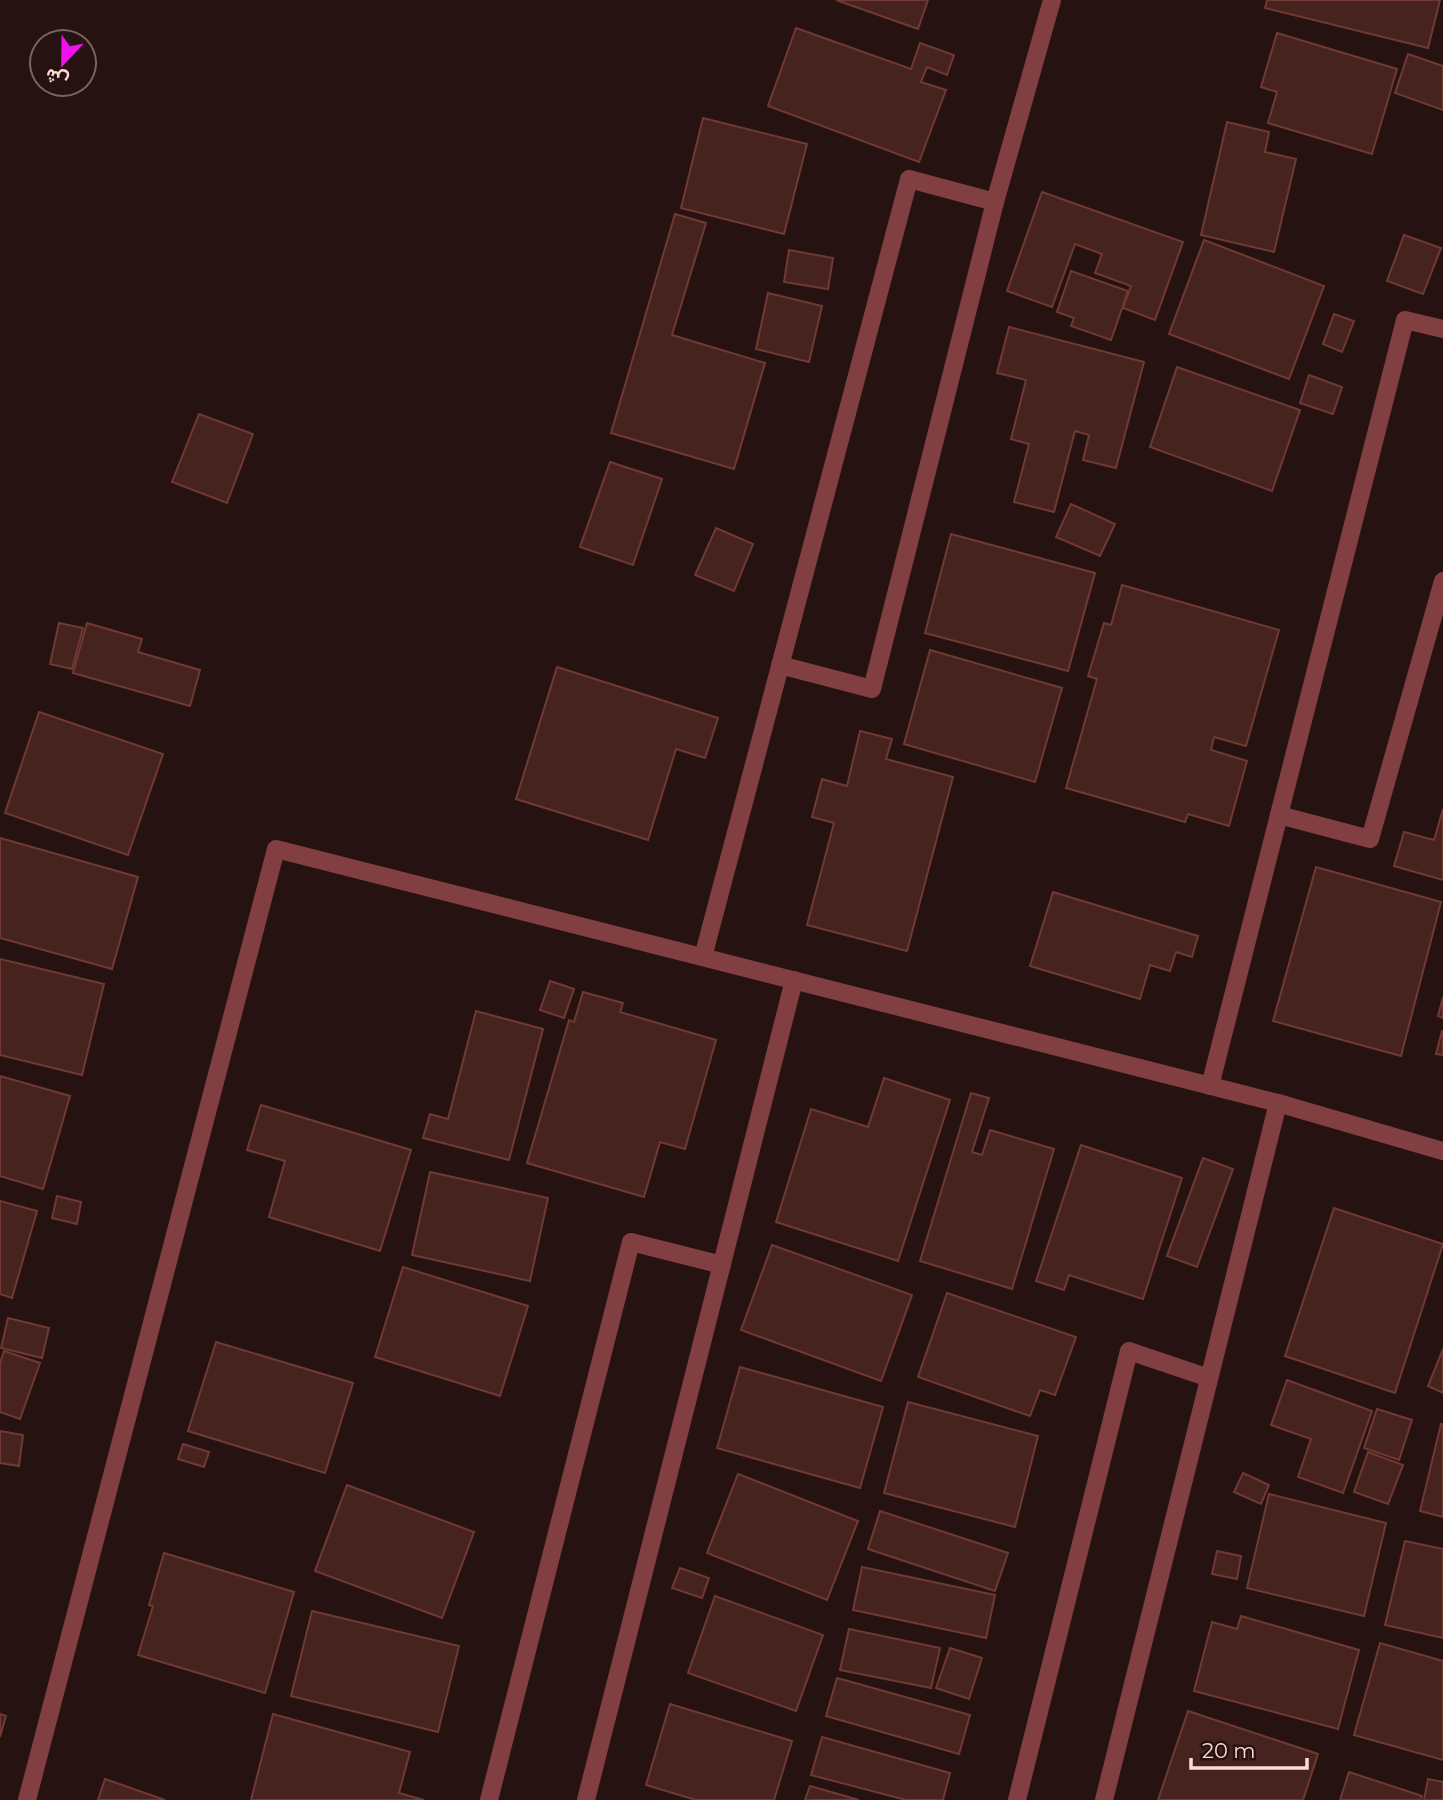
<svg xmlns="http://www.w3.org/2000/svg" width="1443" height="1800" viewBox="0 0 1443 1800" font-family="Montserrat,Vazirmatn,sans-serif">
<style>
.building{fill:#46231e;stroke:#703932;stroke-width:2}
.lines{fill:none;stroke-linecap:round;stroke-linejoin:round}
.minor{stroke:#823f42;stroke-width:18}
</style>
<rect width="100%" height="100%" fill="#261311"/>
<g class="building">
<path d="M 836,0 L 928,0 L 918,29 Z"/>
<path d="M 1267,0 L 1440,0 L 1428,48 L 1265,8 Z"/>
<path d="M 796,28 L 911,69 L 920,43 L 954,55 L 947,75 L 927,67 L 921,82 L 946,90 L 919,162 L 768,106 Z"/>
<path d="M 1277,33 L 1397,69 L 1372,154 L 1268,123 L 1277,92 L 1261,87 Z"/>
<path d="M 1408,54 L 1443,66 L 1443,110 L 1395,93 Z"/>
<path d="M 703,118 L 807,144 L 784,234 L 681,208 Z"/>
<path d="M 1227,122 L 1269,132 L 1265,152 L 1296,159 L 1274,252 L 1201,235 Z"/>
<path d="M 1042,192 L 1183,242 L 1155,320 L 1123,308 L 1131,286 L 1095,273 L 1102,254 L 1075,244 L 1052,307 L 1007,291 Z"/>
<path d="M 675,214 L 706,223 L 672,335 L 765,363 L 734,469 L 611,433 Z"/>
<path d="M 1404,235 L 1441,248 L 1423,294 L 1387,281 Z"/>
<path d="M 1204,240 L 1324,286 L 1289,379 L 1169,334 Z"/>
<path d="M 789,250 L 833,258 L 828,289 L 784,282 Z"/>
<path d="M 1071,271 L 1128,291 L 1111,340 L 1071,326 L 1074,318 L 1057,312 Z"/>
<path d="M 768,293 L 822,306 L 809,362 L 756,349 Z"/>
<path d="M 1334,314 L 1354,321 L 1342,352 L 1323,344 Z"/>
<path d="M 1009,327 L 1144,362 L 1116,468 L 1083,460 L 1089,435 L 1075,431 L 1054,512 L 1014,502 L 1029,444 L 1011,439 L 1026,380 L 997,373 Z"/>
<path d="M 1177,367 L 1300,410 L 1272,491 L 1150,447 Z"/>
<path d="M 1309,375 L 1342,387 L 1333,414 L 1300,403 Z"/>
<path d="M 199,414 L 253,434 L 227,503 L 172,482 Z"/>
<path d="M 610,462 L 662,479 L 633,565 L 580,547 Z"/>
<path d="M 1071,504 L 1115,524 L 1100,556 L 1056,537 Z"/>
<path d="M 716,528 L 753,544 L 734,591 L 695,575 Z"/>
<path d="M 951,534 L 1095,573 L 1068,671 L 925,633 Z"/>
<path d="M 1122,585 L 1279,630 L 1246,746 L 1214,737 L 1211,750 L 1247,761 L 1229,826 L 1188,814 L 1185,822 L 1066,788 L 1097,679 L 1088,676 L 1104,623 L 1111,625 Z"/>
<path d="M 59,623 L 83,628 L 72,669 L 50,664 Z"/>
<path d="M 87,623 L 142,639 L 138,652 L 200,670 L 190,706 L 73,673 Z"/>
<path d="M 930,650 L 1062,688 L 1035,782 L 904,744 Z"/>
<path d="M 557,667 L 718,718 L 705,758 L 676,749 L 648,840 L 516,799 Z"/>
<path d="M 39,712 L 163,754 L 128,855 L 5,813 Z"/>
<path d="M 860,731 L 892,739 L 886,759 L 953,777 L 907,951 L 807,925 L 834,823 L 812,817 L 822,779 L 847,786 Z"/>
<path d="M 1443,809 L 1443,880 L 1394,866 L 1404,832 L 1434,840 Z"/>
<path d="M 0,838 L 138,877 L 112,969 L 0,938 Z"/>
<path d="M 1316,867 L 1441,902 L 1401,1056 L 1273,1021 Z"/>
<path d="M 1053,892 L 1198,936 L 1192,957 L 1176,952 L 1170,971 L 1150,965 L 1140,999 L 1030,966 Z"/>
<path d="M 0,959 L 104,984 L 82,1075 L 0,1055 Z"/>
<path d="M 550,981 L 574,989 L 564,1018 L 540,1010 Z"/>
<path d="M 583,992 L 623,1003 L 620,1012 L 716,1040 L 685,1149 L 660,1142 L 644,1197 L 527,1163 L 569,1020 L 574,1022 Z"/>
<path d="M 1443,997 L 1443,1018 L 1438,1016 Z"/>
<path d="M 476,1011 L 543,1029 L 509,1160 L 423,1138 L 430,1114 L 448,1119 Z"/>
<path d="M 1442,1031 L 1443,1031 L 1443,1055 L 1436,1054 Z"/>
<path d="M 0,1076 L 70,1096 L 43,1189 L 0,1176 Z"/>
<path d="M 884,1078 L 950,1100 L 898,1261 L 776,1222 L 811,1109 L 868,1127 Z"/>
<path d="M 971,1093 L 989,1098 L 972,1152 L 982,1155 L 990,1130 L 1054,1149 L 1012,1289 L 920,1261 Z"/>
<path d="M 261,1105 L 411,1150 L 380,1251 L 269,1217 L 285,1161 L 247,1150 Z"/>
<path d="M 1081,1145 L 1182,1178 L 1143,1299 L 1069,1275 L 1064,1290 L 1036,1281 Z"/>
<path d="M 1203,1158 L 1233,1169 L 1197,1267 L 1167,1256 Z"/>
<path d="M 430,1172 L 548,1198 L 530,1281 L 412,1255 Z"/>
<path d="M 57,1196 L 81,1202 L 77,1224 L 52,1218 Z"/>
<path d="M 0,1201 L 37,1211 L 12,1298 L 0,1294 Z"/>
<path d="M 1334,1208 L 1443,1244 L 1395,1393 L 1285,1356 Z"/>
<path d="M 772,1245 L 912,1295 L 881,1381 L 741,1330 Z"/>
<path d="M 403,1267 L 528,1306 L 500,1396 L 375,1357 Z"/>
<path d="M 947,1293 L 1076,1337 L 1055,1395 L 1040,1390 L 1030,1416 L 918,1377 Z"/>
<path d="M 8,1318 L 49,1328 L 42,1358 L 1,1348 Z"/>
<path d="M 216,1342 L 353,1383 L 325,1473 L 188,1431 Z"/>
<path d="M 1443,1349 L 1443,1393 L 1428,1386 Z"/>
<path d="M 4,1351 L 40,1363 L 20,1419 L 0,1412 L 0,1363 Z"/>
<path d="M 740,1367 L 883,1407 L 860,1488 L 717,1448 Z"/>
<path d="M 1287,1380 L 1372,1411 L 1343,1493 L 1298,1477 L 1311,1439 L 1271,1425 Z"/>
<path d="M 908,1402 L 1038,1436 L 1015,1527 L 884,1493 Z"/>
<path d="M 1377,1409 L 1412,1420 L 1399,1460 L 1364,1448 Z"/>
<path d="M 1441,1424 L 1443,1424 L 1443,1517 L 1420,1511 Z"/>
<path d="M 0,1431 L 23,1435 L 19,1466 L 0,1463 Z"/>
<path d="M 183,1444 L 209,1452 L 204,1467 L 178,1459 Z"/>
<path d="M 1368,1452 L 1403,1465 L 1388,1504 L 1354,1492 Z"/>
<path d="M 1243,1473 L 1269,1485 L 1261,1504 L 1234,1492 Z"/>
<path d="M 738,1474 L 858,1521 L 827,1600 L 707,1553 Z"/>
<path d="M 347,1485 L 474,1532 L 442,1618 L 315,1571 Z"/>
<path d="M 1269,1494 L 1386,1523 L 1364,1616 L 1247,1588 Z"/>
<path d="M 880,1511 L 1008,1553 L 995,1591 L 868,1549 Z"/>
<path d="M 1405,1541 L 1443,1549 L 1443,1638 L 1385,1625 Z"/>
<path d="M 1217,1551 L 1241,1556 L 1237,1579 L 1212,1574 Z"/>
<path d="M 164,1553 L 294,1592 L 265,1693 L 138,1655 L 153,1606 L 149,1605 Z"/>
<path d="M 862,1567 L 995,1595 L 986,1638 L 853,1610 Z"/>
<path d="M 680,1568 L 709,1578 L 702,1598 L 672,1588 Z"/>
<path d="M 715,1596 L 823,1635 L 796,1711 L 688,1673 Z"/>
<path d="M 312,1611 L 459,1646 L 438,1732 L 291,1696 Z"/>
<path d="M 1241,1616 L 1359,1650 L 1338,1729 L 1194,1691 L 1212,1622 L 1237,1629 Z"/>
<path d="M 849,1629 L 940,1648 L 931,1688 L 840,1670 Z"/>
<path d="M 1380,1643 L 1443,1661 L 1443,1760 L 1354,1735 Z"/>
<path d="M 950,1648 L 982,1658 L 969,1699 L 936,1688 Z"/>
<path d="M 837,1678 L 970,1715 L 959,1754 L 826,1716 Z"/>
<path d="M 670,1704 L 792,1741 L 774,1800 L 696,1800 L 646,1785 Z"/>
<path d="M 1188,1711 L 1318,1754 L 1303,1800 L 1158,1800 Z"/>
<path d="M 0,1714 L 6,1716 L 0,1737 Z"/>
<path d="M 273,1714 L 410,1752 L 399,1793 L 424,1800 L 251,1800 Z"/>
<path d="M 822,1737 L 950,1773 L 943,1800 L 906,1800 L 811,1775 Z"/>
<path d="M 1349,1772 L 1422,1796 L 1421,1800 L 1340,1800 Z"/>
<path d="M 105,1779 L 165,1800 L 98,1800 Z"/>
<path d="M 1428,1779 L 1443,1782 L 1443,1800 L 1424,1800 Z"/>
<path d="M 810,1786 L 859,1800 L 805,1800 Z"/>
</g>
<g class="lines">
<g class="minor">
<path d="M 995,202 L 1052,0"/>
<path d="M 1279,815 L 1370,839 L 1443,581"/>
<path d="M 703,957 L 909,179 L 995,202 L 872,689 L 780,665"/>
<path d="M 1210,1086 L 1405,320 L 1443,329"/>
<path d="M 27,1800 L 276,849 L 1278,1103 L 1443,1151"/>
<path d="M 489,1800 L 631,1242 L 722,1265"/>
<path d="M 586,1800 L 794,980"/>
<path d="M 1017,1800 L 1129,1351 L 1209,1378"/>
<path d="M 1104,1800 L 1278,1103"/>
</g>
</g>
<g transform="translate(63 63) rotate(202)"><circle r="33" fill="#261311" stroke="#7c6261" stroke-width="2"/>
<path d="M0-5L12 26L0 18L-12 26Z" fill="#f110ee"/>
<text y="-10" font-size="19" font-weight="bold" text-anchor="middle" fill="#fdd9d8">ش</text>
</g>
<path d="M1191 1758v10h116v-10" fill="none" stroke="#fdd9d8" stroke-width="3.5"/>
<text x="1202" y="1758" font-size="21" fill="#fdd9d8" stroke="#261311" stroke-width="5" paint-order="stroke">20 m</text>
</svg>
